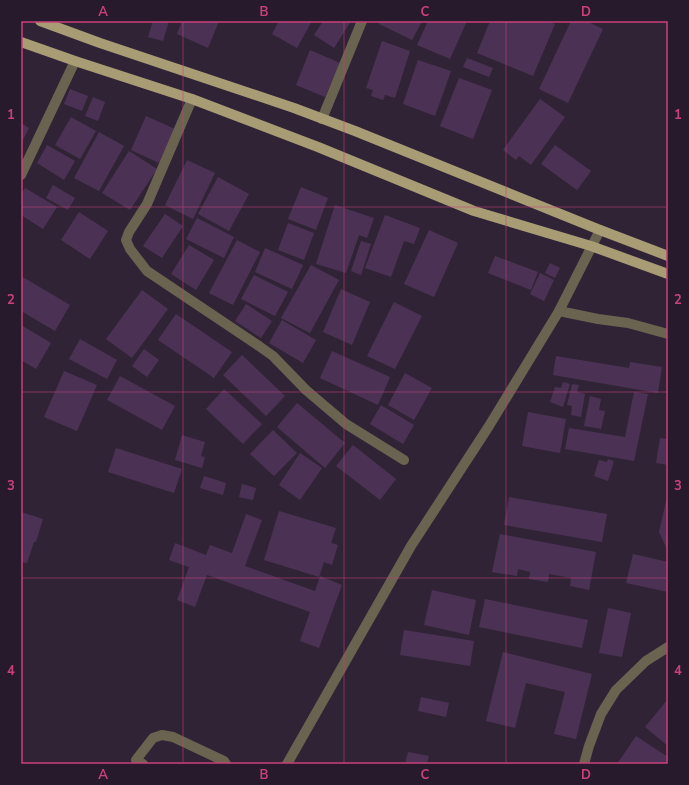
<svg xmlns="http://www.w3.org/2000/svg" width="689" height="785" viewBox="0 0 689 785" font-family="'Nunito Sans',sans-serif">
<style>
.building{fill:#4b3254}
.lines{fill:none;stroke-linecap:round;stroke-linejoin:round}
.minor{stroke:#696350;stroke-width:10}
.major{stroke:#a89c75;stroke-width:10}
.grid{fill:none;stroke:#ca4179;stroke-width:1;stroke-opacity:0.55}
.neatline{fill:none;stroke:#ca4179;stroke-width:1.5}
.grid-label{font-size:13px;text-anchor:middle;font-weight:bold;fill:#ca4179}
</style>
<rect width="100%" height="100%" fill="#312336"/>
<g class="building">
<path d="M 153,21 L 169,21 L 163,41 L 148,37 Z"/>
<path d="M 182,21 L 219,21 L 208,48 L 177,34 Z"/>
<path d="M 279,21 L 312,21 L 297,48 L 272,34 Z"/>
<path d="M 323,21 L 351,21 L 334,48 L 314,35 Z"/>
<path d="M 380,21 L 422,21 L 412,40 L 379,24 Z"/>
<path d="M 428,21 L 467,21 L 450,59 L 417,45 Z"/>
<path d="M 490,21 L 547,21 L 555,24 L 533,76 L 477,53 Z"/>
<path d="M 571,21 L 586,21 L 603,29 L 568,103 L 539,89 Z"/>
<path d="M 382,41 L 410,51 L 395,98 L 385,95 L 383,100 L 371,96 L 373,90 L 366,88 Z"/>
<path d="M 310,50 L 340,63 L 325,97 L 296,85 Z"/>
<path d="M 467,58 L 493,68 L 489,77 L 463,67 Z"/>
<path d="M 418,60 L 451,71 L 435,116 L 403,104 Z"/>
<path d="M 459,78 L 492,90 L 473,139 L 440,126 Z"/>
<path d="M 70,89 L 88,96 L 82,111 L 64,104 Z"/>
<path d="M 93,97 L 105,102 L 98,121 L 85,116 Z"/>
<path d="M 540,99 L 565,117 L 531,165 L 519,156 L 516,160 L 503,150 Z"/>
<path d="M 146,116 L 175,129 L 159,163 L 131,150 Z"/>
<path d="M 71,117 L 96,131 L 80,159 L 55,145 Z"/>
<path d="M 21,123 L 29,128 L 21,144 Z"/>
<path d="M 99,132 L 124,146 L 99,191 L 74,178 Z"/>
<path d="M 47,145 L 75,161 L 64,180 L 37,163 Z"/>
<path d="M 555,145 L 591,171 L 577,190 L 541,164 Z"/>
<path d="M 129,151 L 157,169 L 130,210 L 102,193 Z"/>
<path d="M 187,160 L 215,173 L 193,219 L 165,205 Z"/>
<path d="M 218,177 L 249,194 L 229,231 L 198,214 Z"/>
<path d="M 53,185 L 75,198 L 68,210 L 46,198 Z"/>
<path d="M 301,187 L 328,198 L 316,230 L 288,219 Z"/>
<path d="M 25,188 L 57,207 L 43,229 L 21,215 L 21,195 Z"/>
<path d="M 335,205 L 374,218 L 367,238 L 359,235 L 346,273 L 316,264 Z"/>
<path d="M 79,212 L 108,231 L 90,259 L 61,240 Z"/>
<path d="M 165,214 L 183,226 L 162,258 L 143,246 Z"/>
<path d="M 385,215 L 420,228 L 414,244 L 404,241 L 391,277 L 365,268 Z"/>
<path d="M 197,218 L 234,237 L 224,258 L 186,239 Z"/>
<path d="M 288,223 L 314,233 L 304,260 L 278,250 Z"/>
<path d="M 429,230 L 458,243 L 434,297 L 404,284 Z"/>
<path d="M 237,240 L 260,252 L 233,305 L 209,293 Z"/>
<path d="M 361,241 L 371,244 L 361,275 L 351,271 Z"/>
<path d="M 189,245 L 214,260 L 196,290 L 171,274 Z"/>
<path d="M 265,248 L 303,265 L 292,289 L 255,272 Z"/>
<path d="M 495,256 L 538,272 L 531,290 L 488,273 Z"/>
<path d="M 550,263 L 560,268 L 555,278 L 545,273 Z"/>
<path d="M 311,265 L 339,280 L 310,333 L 281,318 Z"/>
<path d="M 540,273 L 554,280 L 544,301 L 530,294 Z"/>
<path d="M 254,275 L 288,292 L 275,316 L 241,299 Z"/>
<path d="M 21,276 L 70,305 L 55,331 L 21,311 Z"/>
<path d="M 341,289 L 370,302 L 352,345 L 323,332 Z"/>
<path d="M 142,290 L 168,309 L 132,358 L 106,339 Z"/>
<path d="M 394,302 L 422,316 L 395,369 L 367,356 Z"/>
<path d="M 246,304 L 272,321 L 261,338 L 235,321 Z"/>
<path d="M 176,314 L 232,352 L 214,378 L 158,340 Z"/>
<path d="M 282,320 L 316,340 L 303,363 L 269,343 Z"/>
<path d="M 21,325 L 51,343 L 36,369 L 21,360 Z"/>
<path d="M 80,339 L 117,360 L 107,379 L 69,359 Z"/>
<path d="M 144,349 L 159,360 L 147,377 L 132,366 Z"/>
<path d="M 332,351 L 390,377 L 378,405 L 320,378 Z"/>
<path d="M 242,355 L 285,396 L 266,416 L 223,375 Z"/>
<path d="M 556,356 L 629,368 L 630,362 L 662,367 L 658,393 L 553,375 Z"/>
<path d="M 64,371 L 97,385 L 77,431 L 44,417 Z"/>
<path d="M 405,373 L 432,388 L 414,420 L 388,405 Z"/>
<path d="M 120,376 L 175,406 L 162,430 L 107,400 Z"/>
<path d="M 563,382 L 570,384 L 563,407 L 550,402 L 555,387 L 561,388 Z"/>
<path d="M 572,384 L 579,385 L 577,392 L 585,394 L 581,417 L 571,415 L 572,406 L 567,405 Z"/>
<path d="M 224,389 L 262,424 L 243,444 L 206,409 Z"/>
<path d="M 634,392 L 648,394 L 634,461 L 565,449 L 569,428 L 625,437 Z"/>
<path d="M 590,396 L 601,399 L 599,410 L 605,411 L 601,429 L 584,426 Z"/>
<path d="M 297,403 L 345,443 L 325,468 L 277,427 Z"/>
<path d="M 381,405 L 414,425 L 403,444 L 370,424 Z"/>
<path d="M 528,412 L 566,419 L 560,453 L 522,446 Z"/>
<path d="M 273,430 L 297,453 L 274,476 L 250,454 Z"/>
<path d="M 182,435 L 205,442 L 201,456 L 205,457 L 202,468 L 175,460 Z"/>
<path d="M 660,438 L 668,439 L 668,465 L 656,463 Z"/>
<path d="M 353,445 L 396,479 L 380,500 L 336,466 Z"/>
<path d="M 116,448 L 182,469 L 174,493 L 108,472 Z"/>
<path d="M 300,453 L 322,468 L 300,500 L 279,485 Z"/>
<path d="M 608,459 L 614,461 L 608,481 L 594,476 L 599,460 L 607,462 Z"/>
<path d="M 204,476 L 226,483 L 223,495 L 200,488 Z"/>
<path d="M 242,484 L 256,488 L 253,500 L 239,497 Z"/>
<path d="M 509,497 L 607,514 L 602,542 L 504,525 Z"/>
<path d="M 667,497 L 668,497 L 668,547 L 666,547 L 659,532 Z"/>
<path d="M 279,511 L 336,528 L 331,543 L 338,545 L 332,565 L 324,562 L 319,577 L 264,560 Z"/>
<path d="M 21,512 L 43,519 L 36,542 L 34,542 L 27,563 L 21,562 Z"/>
<path d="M 246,514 L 262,520 L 245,566 L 315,591 L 320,576 L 342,585 L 319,648 L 300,641 L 310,612 L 207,575 L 195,607 L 177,600 L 189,567 L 169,560 L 175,543 L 206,555 L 210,545 L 232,553 Z"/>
<path d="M 500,534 L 596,552 L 589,590 L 570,586 L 571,578 L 549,574 L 548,582 L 529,579 L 530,572 L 518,569 L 517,576 L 492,572 Z"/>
<path d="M 633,554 L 668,562 L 668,592 L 626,583 Z"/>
<path d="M 432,590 L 476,600 L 469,635 L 424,625 Z"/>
<path d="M 485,599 L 588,620 L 582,648 L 479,627 Z"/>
<path d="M 608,608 L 631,613 L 622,657 L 599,653 Z"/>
<path d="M 404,630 L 474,641 L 470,666 L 400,655 Z"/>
<path d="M 503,652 L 592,674 L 576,739 L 554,734 L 565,692 L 526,683 L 515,728 L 486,721 Z"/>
<path d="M 421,697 L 449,703 L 446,717 L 418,711 Z"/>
<path d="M 668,699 L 668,746 L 645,727 Z"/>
<path d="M 636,736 L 668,757 L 668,764 L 617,764 Z"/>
<path d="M 408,752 L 429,756 L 427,764 L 405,764 Z"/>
</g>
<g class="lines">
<g class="minor">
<path d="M 192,99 L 147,204 L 129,232 L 126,240 L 130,249 L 147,271 L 259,346 L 273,356 L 306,390 L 346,424 L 404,460"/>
<path d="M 322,119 L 362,21"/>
<path d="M 21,175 L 75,61"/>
<path d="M 559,311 L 598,319 L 628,323 L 668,334"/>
<path d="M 143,764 L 136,760 L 153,738 L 162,735 L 173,737 L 224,761 L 226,764"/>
<path d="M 287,764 L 411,546 L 489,426 L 559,311 L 600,230"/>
<path d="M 584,764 L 589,746 L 601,714 L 616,690 L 646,661 L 668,647"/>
</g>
<g class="major">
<path d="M 40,21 L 100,43 L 294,108 L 355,131 L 600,230 L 668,256"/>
<path d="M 21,42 L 75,61 L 192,99 L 318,147 L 474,211 L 591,246 L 668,274"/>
</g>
</g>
<path class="grid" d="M 183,21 L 183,764M 344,21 L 344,764M 506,21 L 506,764M 21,207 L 668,207M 21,392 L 668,392M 21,578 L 668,578"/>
<rect width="689" height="785" fill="none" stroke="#271a2c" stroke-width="44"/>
<rect x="22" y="22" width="645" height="741" class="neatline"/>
<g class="grid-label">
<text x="103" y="16">A</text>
<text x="264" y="16">B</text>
<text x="425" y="16">C</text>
<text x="586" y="16">D</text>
<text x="11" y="119">1</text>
<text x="678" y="119">1</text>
<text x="11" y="304">2</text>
<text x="678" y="304">2</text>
<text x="11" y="490">3</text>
<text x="678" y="490">3</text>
<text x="11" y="675">4</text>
<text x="678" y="675">4</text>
<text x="103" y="779">A</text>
<text x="264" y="779">B</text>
<text x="425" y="779">C</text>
<text x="586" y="779">D</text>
</g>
</svg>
